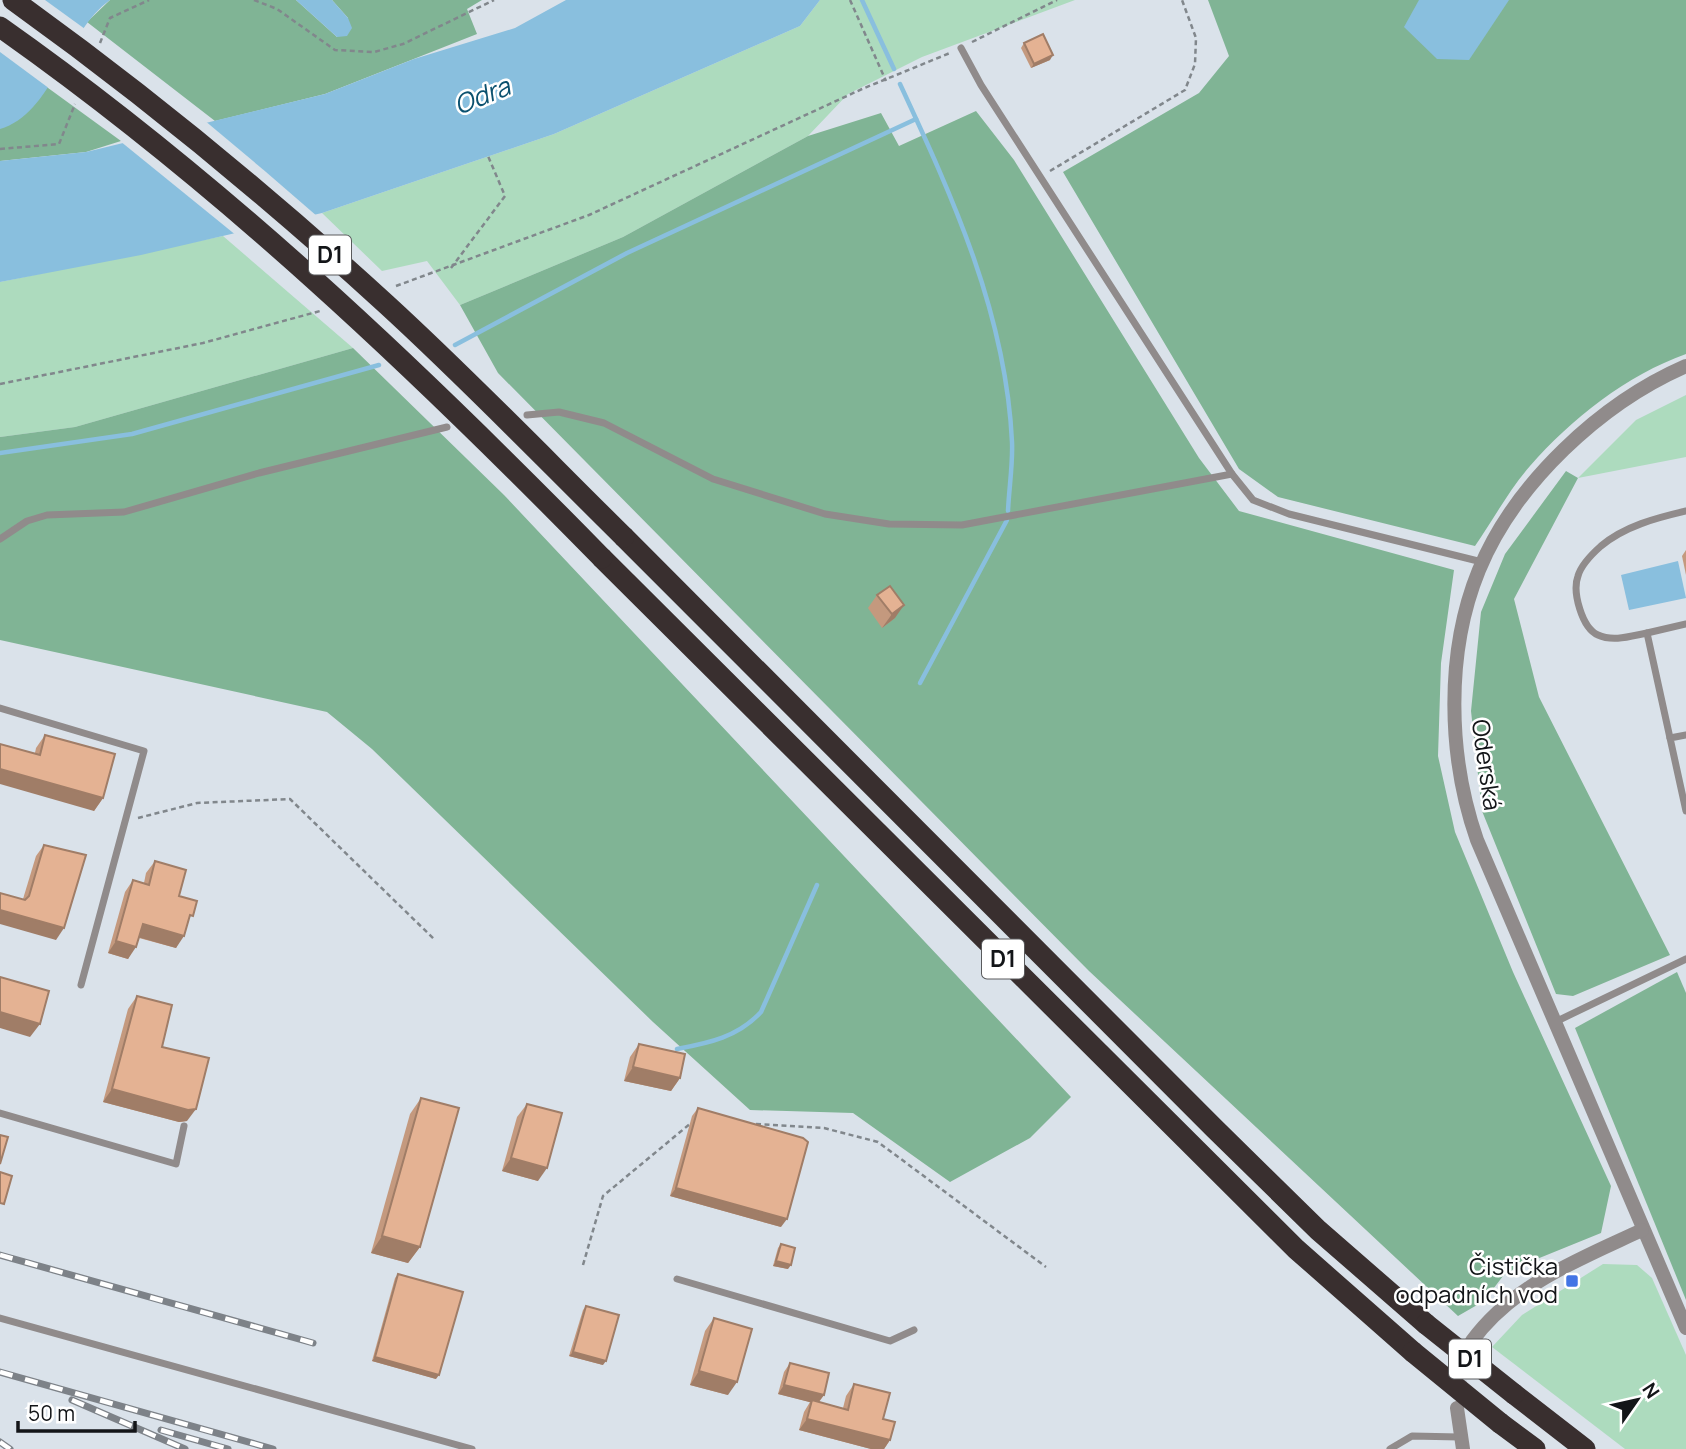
<svg xmlns="http://www.w3.org/2000/svg" width="1686" height="1449" viewBox="0 0 1686 1449" font-family="Manrope,sans-serif">
<style>
.green{fill:#addbbe}
.forest{fill:#80b495}
.water{fill:#89bfde}
.pier{fill:#dae2ea}
.lines{fill:none;stroke-linecap:round;stroke-linejoin:round}
.stream{stroke:#89bfde;stroke-width:4.5}
.minor-tunnel{stroke:#bcc3ca;stroke-width:14;stroke-dasharray:14 7;stroke-linecap:butt}
.path{stroke:#81878c;stroke-width:2.5;stroke-dasharray:5 3.5;stroke-linecap:butt}
.service{stroke:#908b8b;stroke-width:7}
.minor{stroke:#908b8b;stroke-width:14}
.motorway{stroke:#392f2f;stroke-width:21}
.rail-casing{stroke:#7d8288;stroke-width:7}
.rail{stroke:#fff;stroke-width:4.5;stroke-dasharray:13;stroke-linecap:butt}
.motorway-bridge{stroke:#392f2f;stroke-width:21}
.wall{fill:#c4997e}
.shaded-wall{fill:#a07d67}
.building{fill:#e4b293;stroke:#a07d67;stroke-width:2}
.poi-dot{fill:#4274e5;stroke:#fff;stroke-width:2.5}
.labels{text-anchor:middle;stroke-width:5;stroke-linejoin:round;paint-order:stroke}
.shield{fill:#fff;stroke:#5a5b5d;stroke-width:2}
.shield-label{font-size:23px;font-weight:bold;fill:#131518}
.street-label{font-size:24px;fill:#131518;stroke:#fff}
.poi-label{font-size:24px;fill:#131518;stroke:#fff;text-anchor:end}
.water-label{font-size:26px;font-style:italic;fill:#0b516f;stroke:#fff}
</style>
<rect width="100%" height="100%" fill="#dae2ea"/>
<g class="green">
<path d="M 820,0 L 1075,0 L 922,57 L 848,94 L 808,136 L 623,237 L 460,305 L 427,261 L 382,271 L 322,213 L 554,134 L 800,26 Z"/>
<path d="M 223,236 L 353,348 L 75,427 L 0,437 L 0,282 Z"/>
<path d="M 1686,395 L 1686,457 L 1578,478 L 1636,420 Z"/>
<path d="M 1603,1264 L 1637,1265 L 1652,1278 L 1686,1355 L 1686,1449 L 1625,1449 L 1492,1347 L 1522,1315 Z"/>
</g>
<g class="forest">
<path d="M 110,0 L 296,0 L 337,37 L 348,18 L 332,0 L 482,0 L 467,9 L 477,34 L 325,94 L 215,121 L 87,22 Z"/>
<path d="M 1208,0 L 1686,0 L 1686,354 C 1627,375 1571,419 1530,466 C 1509,490 1493,520 1475,546 L 1278,497 L 1239,469 L 1063,172 L 1199,93 L 1229,56 Z"/>
<path d="M 0,53 L 121,141 L 86,152 L 0,161 Z"/>
<path d="M 976,111 L 1014,160 L 1199,458 L 1239,511 L 1454,570 L 1441,663 L 1438,756 L 1455,832 L 1513,972 L 1611,1186 L 1601,1233 L 1517,1267 L 1503,1276 L 1484,1301 L 1458,1316 L 1089,971 L 498,373 L 460,305 L 623,237 L 808,136 L 881,113 L 899,146 Z"/>
<path d="M 353,348 L 504,495 L 1071,1097 L 1030,1138 L 950,1182 L 853,1113 L 750,1110 L 653,1022 L 372,749 L 327,712 L 0,640 L 0,437 L 75,427 Z"/>
<path d="M 1566,471 L 1578,478 L 1514,599 L 1539,697 L 1670,955 L 1573,996 L 1556,994 L 1482,811 L 1471,711 L 1481,612 L 1505,554 Z"/>
<path d="M 1677,972 L 1686,993 L 1686,1300 L 1575,1028 Z"/>
</g>
<g class="water">
<path d="M 0,0 L 110,0 C 65,32 53,114 0,129 Z"/>
<path d="M 296,0 L 332,0 L 348,18 L 352,28 L 347,36 L 337,37 Z"/>
<path d="M 566,0 L 820,0 L 800,26 L 554,134 L 322,213 L 141,255 L 0,282 L 0,161 L 86,152 L 325,94 L 414,59 L 515,28 Z"/>
<path d="M 1419,0 L 1509,0 L 1469,60 L 1437,59 L 1404,27 Z"/>
<path d="M 1678,561 L 1686,598 L 1629,610 L 1621,575 Z"/>
</g>
<g class="pier">
<path d="M 0,0 L 45,0 L 85,29 L 50,89 L 0,52 Z"/>
<path d="M 204,120 L 266,172 L 318,217 L 237,236 L 120,141 Z"/>
</g>
<g class="lines">
<g class="stream">
<path d="M 862,0 L 894,69"/>
<path d="M 900,84 C 953,198 1006,314 1012,442 C 1013,464 1009,488 1008,511"/>
<path d="M 455,345 L 627,253 L 916,119"/>
<path d="M 0,453 L 132,434 L 379,365"/>
<path d="M 920,683 L 1007,520"/>
<path d="M 677,1049 C 709,1043 738,1037 761,1012 L 817,885"/>
</g>
<path class="minor-tunnel" d="M 1457,1393 L 1467,1348"/>
<g class="path">
<path d="M 254,0 L 277,9 L 335,50 L 374,52 L 403,44 L 494,0"/>
<path d="M 850,0 L 886,81"/>
<path d="M 972,42 L 1057,0"/>
<path d="M 100,43 L 110,18 L 149,0"/>
<path d="M 0,149 L 59,144 L 75,104"/>
<path d="M 1050,171 L 1185,90 L 1195,64 L 1196,38 L 1182,0"/>
<path d="M 451,268 L 505,196 L 488,156"/>
<path d="M 396,286 L 589,215 L 862,89 L 950,53"/>
<path d="M 0,384 L 203,343 L 320,311"/>
<path d="M 138,818 L 197,803 L 290,799 L 434,939"/>
<path d="M 756,1124 L 824,1128 L 878,1142 L 1046,1267"/>
<path d="M 583,1265 L 603,1196 L 691,1123"/>
</g>
<g class="service">
<path d="M 961,48 L 981,85 L 1232,474 L 1253,500 L 1289,514 L 1482,562"/>
<path d="M 527,415 L 559,412 L 604,423 L 713,479 L 825,514 L 889,524 L 962,525 L 1232,474"/>
<path d="M 0,539 L 27,521 L 47,515 L 124,512 L 259,473 L 447,427"/>
<path d="M 1647,633 L 1686,624"/>
<path d="M 0,708 L 144,751 L 81,985"/>
<path d="M 1686,735 L 1670,738 L 1686,811"/>
<path d="M 1670,738 L 1647,633 C 1631,636 1613,642 1598,635 C 1582,628 1572,592 1578,576 C 1581,565 1592,554 1601,546 C 1625,526 1656,518 1686,511"/>
<path d="M 1555,1022 L 1686,959"/>
<path d="M 0,1113 L 176,1164 L 184,1126"/>
<path d="M 677,1279 L 890,1341 L 914,1330"/>
<path d="M 0,1318 L 472,1449"/>
<path d="M 1390,1449 L 1412,1436 L 1459,1437"/>
</g>
<g class="minor">
<path d="M 1686,366 C 1601,403 1515,483 1479,570 C 1445,653 1448,757 1477,840 L 1686,1328"/>
<path d="M 1472,1341 C 1514,1284 1580,1259 1642,1230"/>
<path d="M 1457,1408 L 1463,1449"/>
</g>
<g class="motorway">
<path d="M 624,537 L 1215,1129 L 1318,1230 L 1426,1324"/>
<path d="M 602,558 L 1296,1249 L 1413,1352"/>
<path d="M 1514,1394 L 1585,1449"/>
<path d="M 1500,1423 L 1535,1449"/>
</g>
<defs>
<g id="rail">
<path d="M 0,1255 L 313,1343"/>
<path d="M 0,1372 L 273,1449"/>
<path d="M 72,1400 L 185,1449"/>
<path d="M 161,1430 L 228,1449"/>
<path d="M 0,1442 L 10,1449"/>
</g>
</defs>
<use href="#rail" class="rail-casing"/>
<use href="#rail" class="rail"/>
<g class="motorway-bridge">
<path d="M 13,0 C 144,94 268,196 386,304 C 468,379 545,459 624,537"/>
<path d="M 0,27 C 220,182 414,366 602,558"/>
<path d="M 1426,1324 L 1514,1394"/>
<path d="M 1413,1352 L 1500,1423"/>
</g>
</g>
<g class="wall">
<path d="M 1024,43 L 1050,60 L 1031,68 L 1021,48 Z"/>
<path d="M 1686,550 L 1686,575 L 1682,556 Z"/>
<path d="M 877,595 L 895,618 L 882,628 L 868,608 Z"/>
<path d="M 45,735 L 103,798 L 94,811 L 35,753 L 36,748 Z"/>
<path d="M 44,845 L 56,940 L 23,899 L 36,856 Z"/>
<path d="M 155,861 L 179,896 L 188,924 L 176,948 L 139,938 L 128,959 L 108,953 L 125,892 L 133,880 L 144,883 L 146,873 Z"/>
<path d="M 137,996 L 162,1047 L 187,1121 L 179,1122 L 103,1102 L 128,1009 Z"/>
<path d="M 639,1044 L 680,1078 L 671,1091 L 624,1081 L 630,1057 Z"/>
<path d="M 421,1098 L 420,1247 L 408,1263 L 371,1253 L 410,1114 Z"/>
<path d="M 527,1104 L 538,1181 L 502,1171 L 517,1117 Z"/>
<path d="M 698,1108 L 781,1227 L 670,1196 L 692,1116 Z"/>
<path d="M 781,1244 L 788,1269 L 773,1266 L 778,1248 Z"/>
<path d="M 398,1274 L 436,1379 L 372,1361 L 395,1278 Z"/>
<path d="M 586,1306 L 603,1365 L 569,1356 L 583,1310 Z"/>
<path d="M 714,1318 L 728,1395 L 690,1385 L 705,1331 Z"/>
<path d="M 790,1363 L 824,1395 L 819,1402 L 843,1408 L 846,1396 L 854,1384 L 883,1419 L 890,1440 L 884,1449 L 871,1449 L 799,1430 L 804,1412 L 810,1402 L 778,1394 L 784,1372 Z"/>
</g>
<g class="shaded-wall">
<path d="M 1053,55 L 1050,60 L 1031,68 L 1034,64 Z"/>
<path d="M 904,605 L 895,618 L 882,628 L 892,614 Z"/>
<path d="M 0,769 L 103,798 L 94,811 L 0,784 Z"/>
<path d="M 0,910 L 64,928 L 56,940 L 0,924 Z"/>
<path d="M 143,924 L 184,936 L 176,948 L 134,936 Z"/>
<path d="M 116,941 L 136,947 L 128,959 L 108,953 Z"/>
<path d="M 0,1012 L 40,1024 L 30,1037 L 0,1028 Z"/>
<path d="M 633,1067 L 680,1078 L 671,1091 L 624,1081 Z"/>
<path d="M 112,1089 L 196,1109 L 187,1121 L 179,1122 L 103,1102 Z"/>
<path d="M 511,1158 L 547,1168 L 538,1181 L 502,1171 Z"/>
<path d="M 676,1188 L 787,1219 L 781,1227 L 670,1196 Z"/>
<path d="M 382,1236 L 420,1247 L 408,1263 L 371,1253 Z"/>
<path d="M 776,1261 L 791,1265 L 788,1269 L 773,1266 Z"/>
<path d="M 573,1352 L 606,1361 L 603,1365 L 569,1356 Z"/>
<path d="M 375,1357 L 439,1375 L 436,1379 L 372,1361 Z"/>
<path d="M 699,1371 L 737,1382 L 728,1395 L 690,1385 Z"/>
<path d="M 784,1385 L 824,1395 L 817,1404 L 778,1394 Z"/>
<path d="M 807,1419 L 890,1440 L 884,1449 L 871,1449 L 799,1430 Z"/>
</g>
<g class="building">
<path d="M 1043,34 L 1053,55 L 1034,64 L 1024,43 Z"/>
<path d="M 890,586 L 904,605 L 892,614 L 877,595 Z"/>
<path d="M 45,735 L 115,754 L 103,798 L 0,769 L 0,744 L 40,755 Z"/>
<path d="M 44,845 L 86,855 L 64,928 L 0,910 L 0,893 L 25,900 L 29,896 Z"/>
<path d="M 155,861 L 186,870 L 179,896 L 197,901 L 193,916 L 190,915 L 184,936 L 143,924 L 136,947 L 116,941 L 133,880 L 149,885 Z"/>
<path d="M 0,977 L 49,991 L 40,1024 L 0,1012 Z"/>
<path d="M 137,996 L 172,1005 L 162,1047 L 209,1058 L 196,1109 L 188,1110 L 112,1089 Z"/>
<path d="M 639,1044 L 685,1054 L 680,1078 L 633,1067 Z"/>
<path d="M 421,1098 L 459,1108 L 420,1247 L 382,1236 Z"/>
<path d="M 527,1104 L 562,1113 L 547,1168 L 511,1158 Z"/>
<path d="M 698,1108 L 803,1138 L 808,1142 L 787,1219 L 676,1188 Z"/>
<path d="M 0,1135 L 8,1137 L 0,1164 Z"/>
<path d="M 0,1172 L 12,1176 L 4,1204 L 0,1203 Z"/>
<path d="M 781,1244 L 795,1248 L 791,1265 L 776,1261 Z"/>
<path d="M 398,1274 L 463,1292 L 439,1375 L 375,1357 Z"/>
<path d="M 586,1306 L 619,1315 L 606,1361 L 573,1352 Z"/>
<path d="M 714,1318 L 752,1329 L 737,1382 L 699,1371 Z"/>
<path d="M 790,1363 L 829,1373 L 824,1395 L 784,1385 Z"/>
<path d="M 854,1384 L 890,1393 L 883,1419 L 895,1422 L 890,1440 L 807,1419 L 812,1400 L 848,1410 Z"/>
</g>
<rect class="poi-dot" x="1565" y="1274" width="14" height="14" rx="3.5"/>
<g class="labels">
<g class="shield">
<rect x="309" y="235.5" width="42" height="39" rx="5"/>
<rect x="982" y="939.5" width="42" height="39" rx="5"/>
<rect x="1449" y="1339.5" width="42" height="39" rx="5"/>
</g>
<g class="shield-label">
<text x="330" y="263">D1</text>
<text x="1003" y="967">D1</text>
<text x="1470" y="1367">D1</text>
</g>
<g class="street-label">
<text transform="translate(1486 765) rotate(82)" y="8">Oderská</text>
</g>
<g class="poi-label">
<text x="1558" y="1275">Čistička<tspan x="1558" dy="28">odpadních vod</tspan></text>
</g>
<g class="water-label">
<text transform="translate(482 96) rotate(-22)" y="9">Odra</text>
</g>
</g>
<g transform="translate(1637 1400) rotate(56)" stroke="#ffffff" stroke-width="5" paint-order="stroke">
<path d="M0-5L12 26L0 18L-12 26Z" fill="#131518"/>
<text y="-10" font-size="19" font-weight="bold" text-anchor="middle" fill="#131518">N</text>
</g>
<path d="M18 1421v10h117v-10" fill="none" stroke="#131518" stroke-width="3.5"/>
<text x="28" y="1421" font-size="21" fill="#131518" stroke="#ffffff" stroke-width="5" paint-order="stroke">50 m</text>
</svg>
